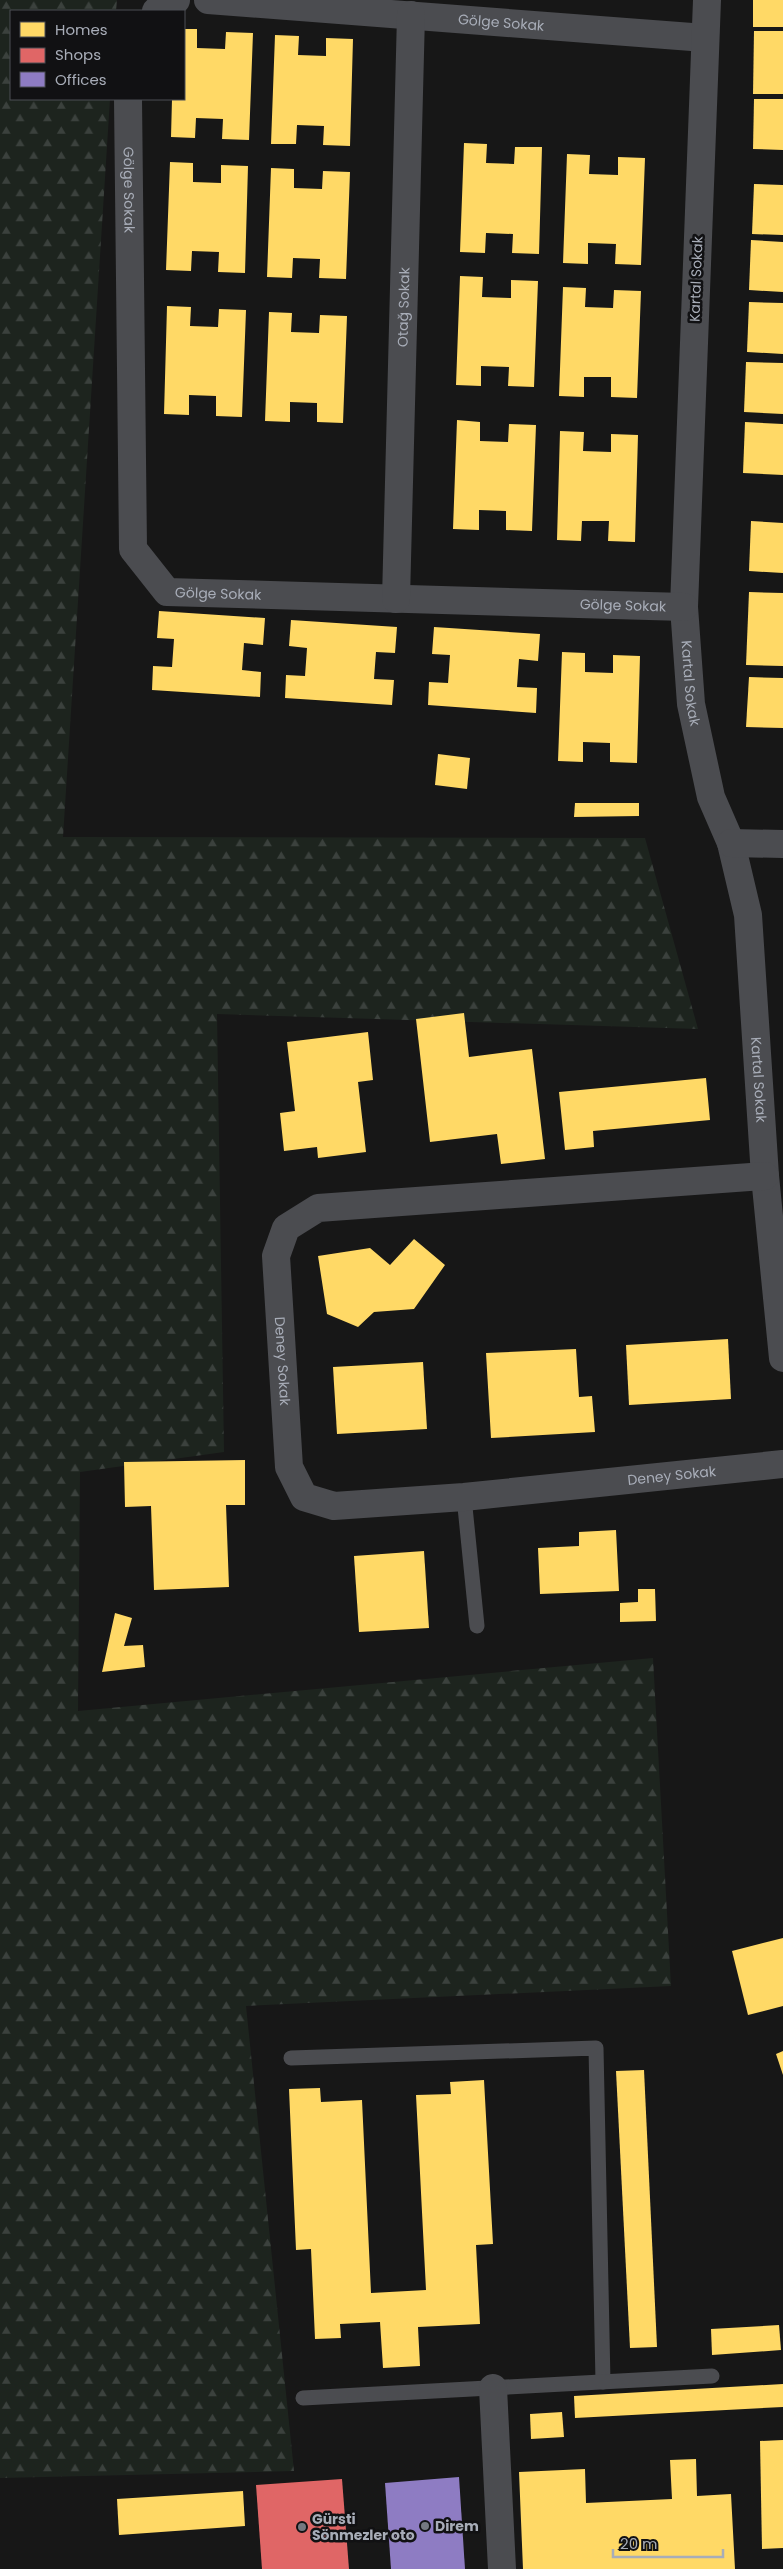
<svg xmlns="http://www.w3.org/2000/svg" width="783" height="2569" viewBox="0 0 783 2569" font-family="Poppins,sans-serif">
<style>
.forest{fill:url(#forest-firs)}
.homes{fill:#ffd966}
.shops{fill:#e06666}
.offices{fill:#8e7cc3}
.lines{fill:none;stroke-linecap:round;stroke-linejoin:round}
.lane{stroke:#4b4c50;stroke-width:15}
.street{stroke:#4b4c50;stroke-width:28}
.poi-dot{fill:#757880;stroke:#111113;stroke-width:2}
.labels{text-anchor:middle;stroke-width:5;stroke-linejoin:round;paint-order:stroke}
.street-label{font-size:14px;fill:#a8adb8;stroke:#111113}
.poi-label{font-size:14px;font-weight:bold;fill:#a8adb8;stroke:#111113;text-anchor:start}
</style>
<defs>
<pattern id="forest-firs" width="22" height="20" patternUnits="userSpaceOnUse" patternTransform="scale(1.25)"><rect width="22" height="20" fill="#1d241e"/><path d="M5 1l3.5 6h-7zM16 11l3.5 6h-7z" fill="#3b413d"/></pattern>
</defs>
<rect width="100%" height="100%" fill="#171717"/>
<path class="forest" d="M 0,0 L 117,0 L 116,11 L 11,11 L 11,99 L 110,99 L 63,837 L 645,838 L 698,1029 L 217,1014 L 224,1452 L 80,1472 L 78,1711 L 653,1658 L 671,1986 L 246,2006 L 294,2471 L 0,2478 Z"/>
<g class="homes">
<rect x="753" y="0" width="30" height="27"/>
<path d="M 184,29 L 197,29 L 197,48 L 225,49 L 226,32 L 253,33 L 249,140 L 222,139 L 223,119 L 196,118 L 195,138 L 171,137 L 172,99 L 184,99 Z"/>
<path d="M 754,31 L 783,31 L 783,94 L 753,94 Z"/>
<path d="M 275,35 L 299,36 L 298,55 L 326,56 L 326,38 L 353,39 L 350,146 L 323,145 L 324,126 L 297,125 L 296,144 L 271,144 Z"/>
<path d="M 754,99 L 783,99 L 783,150 L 753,149 Z"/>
<path d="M 464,143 L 487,144 L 486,163 L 514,164 L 515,147 L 542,147 L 539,254 L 512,253 L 513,234 L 486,233 L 485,253 L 460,252 Z"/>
<path d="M 567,154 L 590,155 L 589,174 L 618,175 L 618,157 L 645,158 L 641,265 L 615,264 L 616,244 L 588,243 L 588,264 L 563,263 Z"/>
<path d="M 170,162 L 193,163 L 193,182 L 221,183 L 221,165 L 248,166 L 245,273 L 218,272 L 219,252 L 192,251 L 191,271 L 166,270 Z"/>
<path d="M 271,168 L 294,169 L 294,188 L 322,189 L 323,171 L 350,172 L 346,279 L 319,278 L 320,259 L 293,258 L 292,278 L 267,277 Z"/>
<path d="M 754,184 L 783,185 L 783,235 L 752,234 Z"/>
<path d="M 751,240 L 783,242 L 783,292 L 749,290 Z"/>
<path d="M 460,276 L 483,277 L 482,297 L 511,298 L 511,280 L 538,281 L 534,387 L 508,386 L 509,367 L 481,366 L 481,386 L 456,385 Z"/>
<path d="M 563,287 L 586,288 L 585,307 L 613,308 L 614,290 L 641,291 L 637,398 L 611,397 L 611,377 L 584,377 L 584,397 L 559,396 Z"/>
<path d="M 749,302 L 783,303 L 783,354 L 747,352 Z"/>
<path d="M 167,306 L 191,307 L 190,326 L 218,327 L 219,309 L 246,310 L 242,417 L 216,416 L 216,396 L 189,395 L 189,415 L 164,414 Z"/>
<path d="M 269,312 L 292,313 L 291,332 L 319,333 L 320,315 L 347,316 L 343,423 L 317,422 L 317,403 L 290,402 L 290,422 L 265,421 Z"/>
<path d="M 746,362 L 783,363 L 783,414 L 744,412 Z"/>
<path d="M 457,420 L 480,422 L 480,441 L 508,442 L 509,424 L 536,425 L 532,531 L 506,530 L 506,511 L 479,510 L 479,530 L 453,529 Z"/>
<path d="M 745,422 L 783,424 L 783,475 L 743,473 Z"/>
<path d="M 560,431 L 584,432 L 583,451 L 611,452 L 611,434 L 638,435 L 635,542 L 608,541 L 609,521 L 582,521 L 581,541 L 557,540 Z"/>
<path d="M 751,521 L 783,523 L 783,573 L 749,571 Z"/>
<path d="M 749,592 L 783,593 L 783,666 L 746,665 Z"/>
<path d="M 159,611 L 265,618 L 263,645 L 244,643 L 242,670 L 261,672 L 260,697 L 152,690 L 153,666 L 172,667 L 174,639 L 157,638 Z"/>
<path d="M 291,620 L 397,627 L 395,653 L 376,652 L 374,679 L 394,680 L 392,705 L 285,698 L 286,675 L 305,676 L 307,648 L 289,646 Z"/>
<path d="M 434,627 L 540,634 L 538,661 L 519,659 L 517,687 L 537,688 L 536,713 L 428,705 L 429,682 L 448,683 L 450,655 L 432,654 Z"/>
<path d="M 562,652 L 585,653 L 585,672 L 613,673 L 613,655 L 640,656 L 637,763 L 610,762 L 610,743 L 583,742 L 583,762 L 558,761 Z"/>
<path d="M 749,677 L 783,678 L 783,728 L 746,727 Z"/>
<path d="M 438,754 L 470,758 L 467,789 L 435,785 Z"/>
<path d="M 575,803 L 639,803 L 639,816 L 574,817 Z"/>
<path d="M 464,1013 L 469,1057 L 532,1049 L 545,1159 L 501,1164 L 497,1134 L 430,1142 L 416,1019 Z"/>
<path d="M 368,1032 L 373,1080 L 358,1082 L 366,1152 L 318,1158 L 317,1147 L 284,1151 L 280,1113 L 295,1111 L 287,1042 Z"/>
<path d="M 706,1078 L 710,1120 L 593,1131 L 594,1147 L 565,1150 L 559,1092 Z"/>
<path d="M 414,1239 L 445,1265 L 414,1309 L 374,1312 L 358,1327 L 327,1314 L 318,1256 L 370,1248 L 390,1265 Z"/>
<path d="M 728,1339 L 731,1399 L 629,1405 L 626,1345 Z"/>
<path d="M 576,1349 L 579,1397 L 592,1396 L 595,1432 L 491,1438 L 486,1353 Z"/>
<path d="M 423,1362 L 427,1429 L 337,1434 L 333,1367 Z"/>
<path d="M 245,1460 L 245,1505 L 226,1505 L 229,1587 L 154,1590 L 151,1506 L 125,1507 L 124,1462 Z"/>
<path d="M 616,1530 L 619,1591 L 540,1594 L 538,1548 L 579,1546 L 579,1532 Z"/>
<path d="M 424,1551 L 429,1628 L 359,1632 L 354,1556 Z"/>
<path d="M 638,1589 L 655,1589 L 656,1621 L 620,1622 L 620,1603 L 638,1602 Z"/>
<path d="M 115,1613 L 132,1618 L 124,1646 L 143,1645 L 145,1667 L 102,1672 Z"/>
<path d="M 783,1938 L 783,2006 L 748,2015 L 732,1951 Z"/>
<path d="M 783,2051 L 783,2075 L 776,2054 Z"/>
<path d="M 644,2070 L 657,2347 L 630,2348 L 616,2071 Z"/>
<path d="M 484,2080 L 493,2244 L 476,2245 L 480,2324 L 418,2327 L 420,2366 L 383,2368 L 380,2322 L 340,2324 L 341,2338 L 315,2339 L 311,2249 L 296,2250 L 289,2089 L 320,2088 L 321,2102 L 362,2100 L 371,2293 L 426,2290 L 416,2095 L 451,2094 L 450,2082 Z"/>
<path d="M 779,2325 L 781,2350 L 712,2355 L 711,2329 Z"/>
<path d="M 783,2384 L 783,2407 L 575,2418 L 574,2396 Z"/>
<path d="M 562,2412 L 564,2437 L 531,2439 L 530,2414 Z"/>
<path d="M 783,2440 L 783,2548 L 762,2549 L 760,2441 Z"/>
<path d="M 696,2459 L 697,2496 L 731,2494 L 735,2569 L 523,2569 L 519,2472 L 585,2469 L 586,2503 L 672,2499 L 670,2460 Z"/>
<path d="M 243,2491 L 245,2526 L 119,2535 L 117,2499 Z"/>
</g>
<path class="shops" d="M 342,2479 L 349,2569 L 262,2569 L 256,2485 Z"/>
<path class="offices" d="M 459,2477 L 465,2569 L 391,2569 L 385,2483 Z"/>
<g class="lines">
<g class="lane">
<path d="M 464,1497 L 477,1626"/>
<path d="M 291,2058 L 596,2048 L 603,2382"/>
<path d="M 303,2398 L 712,2376"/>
</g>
<g class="street">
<path id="s1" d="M 208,0 L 705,38"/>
<path id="s2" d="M 707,0 L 684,607 L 691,704 L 711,797 L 731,843 L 748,915 L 765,1176 L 783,1358"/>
<path d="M 156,11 L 176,0"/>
<path id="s3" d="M 128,99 L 133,549 L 167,592 L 684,607"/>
<path id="s4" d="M 396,599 L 411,15"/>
<path d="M 731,843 L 783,844"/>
<path id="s5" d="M 765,1176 L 318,1208 L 286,1228 L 276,1256 L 289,1467 L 304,1497 L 334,1506 L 464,1497 L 783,1464"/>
<path d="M 493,2388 L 502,2569"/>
</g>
</g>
<g class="poi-dot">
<circle cx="425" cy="2526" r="5"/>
<circle cx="302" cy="2527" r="5"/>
</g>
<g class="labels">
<g class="street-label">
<text dy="5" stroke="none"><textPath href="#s1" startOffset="294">Gölge Sokak</textPath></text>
<text dy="5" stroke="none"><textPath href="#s3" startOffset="91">Gölge Sokak</textPath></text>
<text transform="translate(696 279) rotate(-88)" y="5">Kartal Sokak</text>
<text dy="5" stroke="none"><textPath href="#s4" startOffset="292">Otağ Sokak</textPath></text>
<text dy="5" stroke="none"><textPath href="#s3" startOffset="556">Gölge Sokak</textPath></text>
<text dy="5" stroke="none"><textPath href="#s3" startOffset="961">Gölge Sokak</textPath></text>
<text dy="5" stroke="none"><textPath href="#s2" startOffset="684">Kartal Sokak</textPath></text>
<text dy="5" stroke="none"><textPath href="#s2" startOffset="1089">Kartal Sokak</textPath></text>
<text dy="5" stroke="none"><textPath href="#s5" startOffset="621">Deney Sokak</textPath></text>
<text dy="5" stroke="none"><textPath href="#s5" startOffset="1131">Deney Sokak</textPath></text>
</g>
<g class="poi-label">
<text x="312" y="2524">Gürsti<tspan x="312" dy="16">Sönmezler oto</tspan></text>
<text x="435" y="2531">Direm</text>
</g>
</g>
<rect x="10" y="10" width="175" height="90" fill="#111113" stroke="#4d4f55"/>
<rect x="20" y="22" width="25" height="15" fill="#ffd966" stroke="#4d4f55"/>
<text x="55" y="35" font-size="15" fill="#a8adb8">Homes</text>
<rect x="20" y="48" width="25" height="15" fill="#e06666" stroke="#4d4f55"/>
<text x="55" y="60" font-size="15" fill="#a8adb8">Shops</text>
<rect x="20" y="72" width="25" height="15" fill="#8e7cc3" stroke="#4d4f55"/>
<text x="55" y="85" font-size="15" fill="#a8adb8">Offices</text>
<path d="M613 2549v8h110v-8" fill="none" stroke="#a8adb8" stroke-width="2.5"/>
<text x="620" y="2549" font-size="15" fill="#a8adb8" stroke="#111113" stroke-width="4" paint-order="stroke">20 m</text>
</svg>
